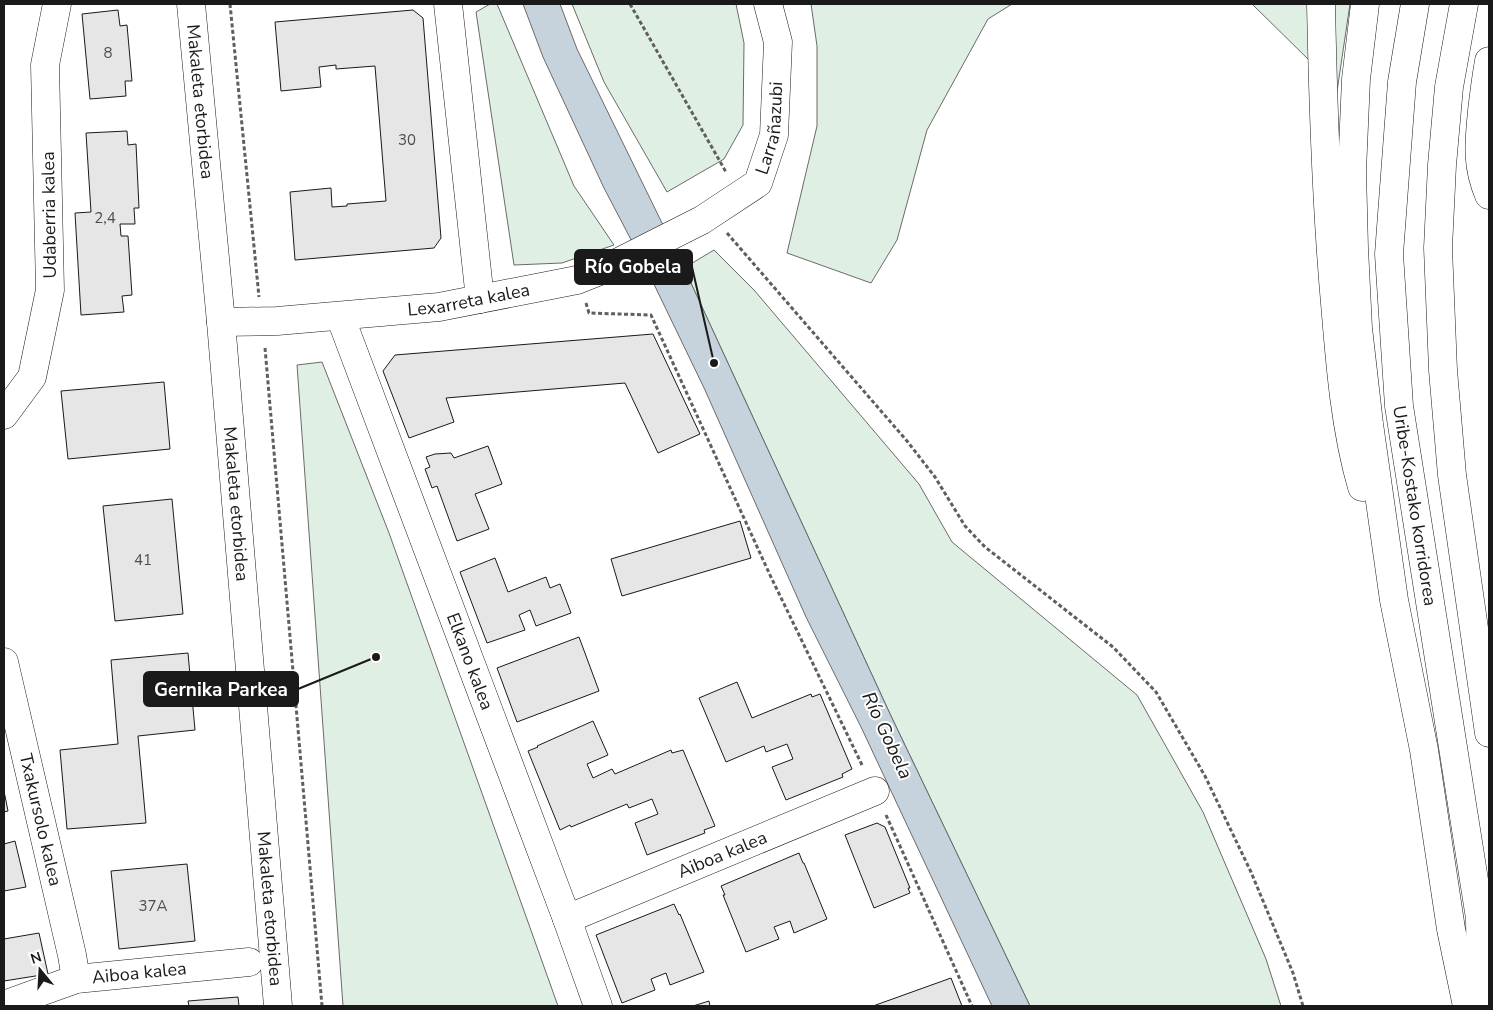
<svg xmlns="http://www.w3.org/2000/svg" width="1493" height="1010" viewBox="0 0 1493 1010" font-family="'Nunito Sans',sans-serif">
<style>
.green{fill:#e0efe3;stroke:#6a6a6a}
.water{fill:#c6d2dc;stroke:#6a6a6a}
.building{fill:#e6e6e6;stroke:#1a1a1a}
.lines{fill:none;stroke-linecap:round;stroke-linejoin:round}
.minor-casing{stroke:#1a1a1a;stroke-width:29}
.highway-casing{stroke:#1a1a1a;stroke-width:29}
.path{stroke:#5f5f5f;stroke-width:3;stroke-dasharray:4 2.5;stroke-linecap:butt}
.minor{stroke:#fff;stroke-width:28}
.highway{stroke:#fff;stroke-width:28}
.labels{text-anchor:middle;stroke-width:4;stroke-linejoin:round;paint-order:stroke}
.number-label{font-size:15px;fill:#4d4d4d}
.street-label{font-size:18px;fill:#1a1a1a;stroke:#fff}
.water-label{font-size:19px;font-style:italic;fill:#1a1a1a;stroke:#fff}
.leader{fill:none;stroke:#1a1a1a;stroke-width:2}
.callout-dot{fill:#1a1a1a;stroke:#fff;stroke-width:2}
.callout{fill:#1a1a1a;stroke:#1a1a1a;stroke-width:2}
.callout-label{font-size:19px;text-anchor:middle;font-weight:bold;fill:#fff}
</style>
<rect width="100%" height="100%" fill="#fff"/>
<g class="green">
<path d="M 490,4 L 497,4 L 574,186 L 614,245 L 562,263 L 514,265 L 476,12 Z"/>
<path d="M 572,4 L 736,4 L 744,43 L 743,125 L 724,159 L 667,192 L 604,82 Z"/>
<path d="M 811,4 L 1012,4 L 988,19 L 927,130 L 897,240 L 871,283 L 787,253 L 817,126 L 817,46 Z"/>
<path d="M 1252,4 L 1310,4 L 1311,62 Z"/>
<path d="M 1333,4 L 1350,4 L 1336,98 Z"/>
<path d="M 714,250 L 754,290 L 919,484 L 952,542 L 1137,695 L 1203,812 L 1266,959 L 1281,1006 L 1030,1006 L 891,716 L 684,268 Z"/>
<path d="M 322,362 L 389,533 L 558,1006 L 343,1006 L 297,365 Z"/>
</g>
<path class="water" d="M 523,4 L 560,4 L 577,49 L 684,268 L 891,716 L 1030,1006 L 992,1006 L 861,727 L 806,617 L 705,390 L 650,276 L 604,188 L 543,57 Z"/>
<g class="building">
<path d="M 118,10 L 120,26 L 127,25 L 132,81 L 125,81 L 126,96 L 90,99 L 82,14 Z"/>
<path d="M 413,10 L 423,18 L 441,238 L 434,248 L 295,260 L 290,192 L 331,188 L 332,207 L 347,206 L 347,204 L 386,201 L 375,66 L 336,69 L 336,65 L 319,67 L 321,87 L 281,91 L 275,22 Z"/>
<path d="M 127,131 L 128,145 L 136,144 L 139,208 L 134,208 L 135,224 L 120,224 L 121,236 L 128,236 L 132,295 L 122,296 L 124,312 L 81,315 L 75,213 L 91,212 L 86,133 Z"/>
<path d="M 653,334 L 700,434 L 658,453 L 625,383 L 446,398 L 454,422 L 409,438 L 383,371 L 395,355 Z"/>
<path d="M 164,382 L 170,449 L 68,459 L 61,391 Z"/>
<path d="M 488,446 L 502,484 L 475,494 L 489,529 L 457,541 L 437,486 L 432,488 L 425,469 L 430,467 L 426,457 L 435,454 L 451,453 L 454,458 Z"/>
<path d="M 172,499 L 183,614 L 115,621 L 103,506 Z"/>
<path d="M 740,521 L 751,558 L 622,596 L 611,559 Z"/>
<path d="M 495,558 L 508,592 L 546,577 L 550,588 L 560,584 L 571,613 L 536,626 L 530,610 L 519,615 L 525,630 L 487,643 L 460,572 Z"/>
<path d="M 579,637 L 599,691 L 517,722 L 497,668 Z"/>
<path d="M 188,653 L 195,730 L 138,736 L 146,823 L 67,829 L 60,750 L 118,744 L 111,660 Z"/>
<path d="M 737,682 L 752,718 L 811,694 L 812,697 L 820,694 L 852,769 L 842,774 L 843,777 L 786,800 L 772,767 L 793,759 L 787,744 L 766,752 L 764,746 L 726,762 L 699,698 Z"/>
<path d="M 593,721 L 608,755 L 587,764 L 593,778 L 612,769 L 615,774 L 671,750 L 672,753 L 683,750 L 715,826 L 704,830 L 705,833 L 647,855 L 635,823 L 658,814 L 652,799 L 629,808 L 627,804 L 571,827 L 570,825 L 560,830 L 528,751 L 538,747 L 537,746 Z"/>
<path d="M 4,791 L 8,811 L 4,812 Z"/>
<path d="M 877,823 L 885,827 L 910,888 L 908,888 L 910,893 L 874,908 L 845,835 Z"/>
<path d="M 15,841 L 26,887 L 4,891 L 4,844 Z"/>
<path d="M 799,853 L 803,863 L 804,863 L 827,919 L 794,933 L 790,921 L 774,927 L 779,939 L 746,952 L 723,895 L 725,895 L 721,886 Z"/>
<path d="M 187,864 L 195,941 L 119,949 L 111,871 Z"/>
<path d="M 674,904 L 679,915 L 680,914 L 704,972 L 670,985 L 666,973 L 651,979 L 655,990 L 622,1003 L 596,935 Z"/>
<path d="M 39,933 L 48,974 L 4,981 L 4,939 Z"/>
<path d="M 951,978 L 962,1006 L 873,1006 Z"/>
<path d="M 238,997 L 239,1006 L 189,1006 L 188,1001 Z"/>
<path d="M 709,1001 L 710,1006 L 693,1006 Z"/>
</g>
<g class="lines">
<defs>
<g id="minor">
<path id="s1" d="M 191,4 L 221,322 L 278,1006"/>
<path d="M 448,4 L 480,299"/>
<path id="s2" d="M 340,316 L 567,919 L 598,1006"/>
<path id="s3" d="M 221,322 L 277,321 L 439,307 L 577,280 L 607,268 L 702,220 L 758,183 L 774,135 L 778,42 L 768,4"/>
<path d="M 4,415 L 32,377 L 50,290 L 45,65 L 57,4"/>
<path id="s4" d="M 4,662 L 72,955 L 76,979"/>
<path id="s5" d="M 567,919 L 875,791"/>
<path id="s6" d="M 4,1005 L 76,979 L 249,962"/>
</g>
<g id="highway">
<path d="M 1321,4 C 1323,104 1326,204 1335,303 C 1340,364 1345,429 1362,487"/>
<path d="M 1365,4 L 1356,79 L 1352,171 L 1354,248 L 1358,328 L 1369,424 L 1394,600 L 1424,750 L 1451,929 L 1467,1006"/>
<path id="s7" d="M 1415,4 L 1402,82 L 1389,254 L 1399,406 L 1480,918 L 1481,1006"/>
<path d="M 1464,4 L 1449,87 L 1442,165 L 1438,248 L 1443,370 L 1452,475 L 1489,733"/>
<path d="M 1489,61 C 1486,78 1484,94 1482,111 C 1479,143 1476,164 1489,195"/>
</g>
</defs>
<use href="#minor" class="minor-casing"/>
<use href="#highway" class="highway-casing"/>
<g class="path">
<path d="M 230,4 L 259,297"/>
<path d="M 630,4 L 726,172"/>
<path d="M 727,233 L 907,441 L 935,477 L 965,526 L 985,547 L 1113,647 L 1156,692 L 1205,776 L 1251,872 L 1293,973 L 1303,1006"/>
<path d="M 586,303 L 589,313 L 651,315 L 770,575 L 863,767"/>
<path d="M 265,348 L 322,1006"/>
<path d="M 886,815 L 972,1006"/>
</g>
<use href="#minor" class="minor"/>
<use href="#highway" class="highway"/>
</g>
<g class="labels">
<g class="number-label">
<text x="108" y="58">8</text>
<text x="407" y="145">30</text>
<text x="105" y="223">2,4</text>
<text x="143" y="565">41</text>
<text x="153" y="911">37A</text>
</g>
<g class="street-label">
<text dy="6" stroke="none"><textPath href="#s1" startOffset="98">Makaleta etorbidea</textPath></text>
<text dy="6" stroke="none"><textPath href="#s3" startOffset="622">Larrañazubi</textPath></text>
<text transform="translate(49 215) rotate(-91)" y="6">Udaberria kalea</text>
<text dy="6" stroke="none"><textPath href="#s3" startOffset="249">Lexarreta kalea</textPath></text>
<text dy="6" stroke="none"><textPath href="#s1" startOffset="502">Makaleta etorbidea</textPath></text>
<text dy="6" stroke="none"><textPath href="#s7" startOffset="505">Uribe-Kostako korridorea</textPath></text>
<text dy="6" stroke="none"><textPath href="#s2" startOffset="369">Elkano kalea</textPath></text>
<text dy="6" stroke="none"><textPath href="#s4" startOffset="162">Txakursolo kalea</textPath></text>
<text dy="6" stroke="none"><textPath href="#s5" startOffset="168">Aiboa kalea</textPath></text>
<text dy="6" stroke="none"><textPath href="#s1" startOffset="908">Makaleta etorbidea</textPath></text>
<text dy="6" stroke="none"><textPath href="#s6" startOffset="140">Aiboa kalea</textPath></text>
</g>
<g class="water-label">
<text transform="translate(888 735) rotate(65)" y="7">Río Gobela</text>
</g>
</g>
<path class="leader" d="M714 363L692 267M376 657L298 689"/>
<g class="callout-dot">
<circle cx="714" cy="363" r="5"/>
<circle cx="376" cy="657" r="5"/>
</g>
<g class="callout">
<rect x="575" y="250" width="117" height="34" rx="5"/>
<rect x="144" y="672" width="154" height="34" rx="5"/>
</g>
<g class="callout-label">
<text x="633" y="273">Río Gobela</text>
<text x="221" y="696">Gernika Parkea</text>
</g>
<rect width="1493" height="1010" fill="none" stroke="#1a1a1a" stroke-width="10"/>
<g transform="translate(40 970) rotate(342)" stroke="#ffffff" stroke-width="4" paint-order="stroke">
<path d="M0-4L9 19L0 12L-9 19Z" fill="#1a1a1a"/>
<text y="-8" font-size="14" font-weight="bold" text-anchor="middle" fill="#1a1a1a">N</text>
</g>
</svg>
